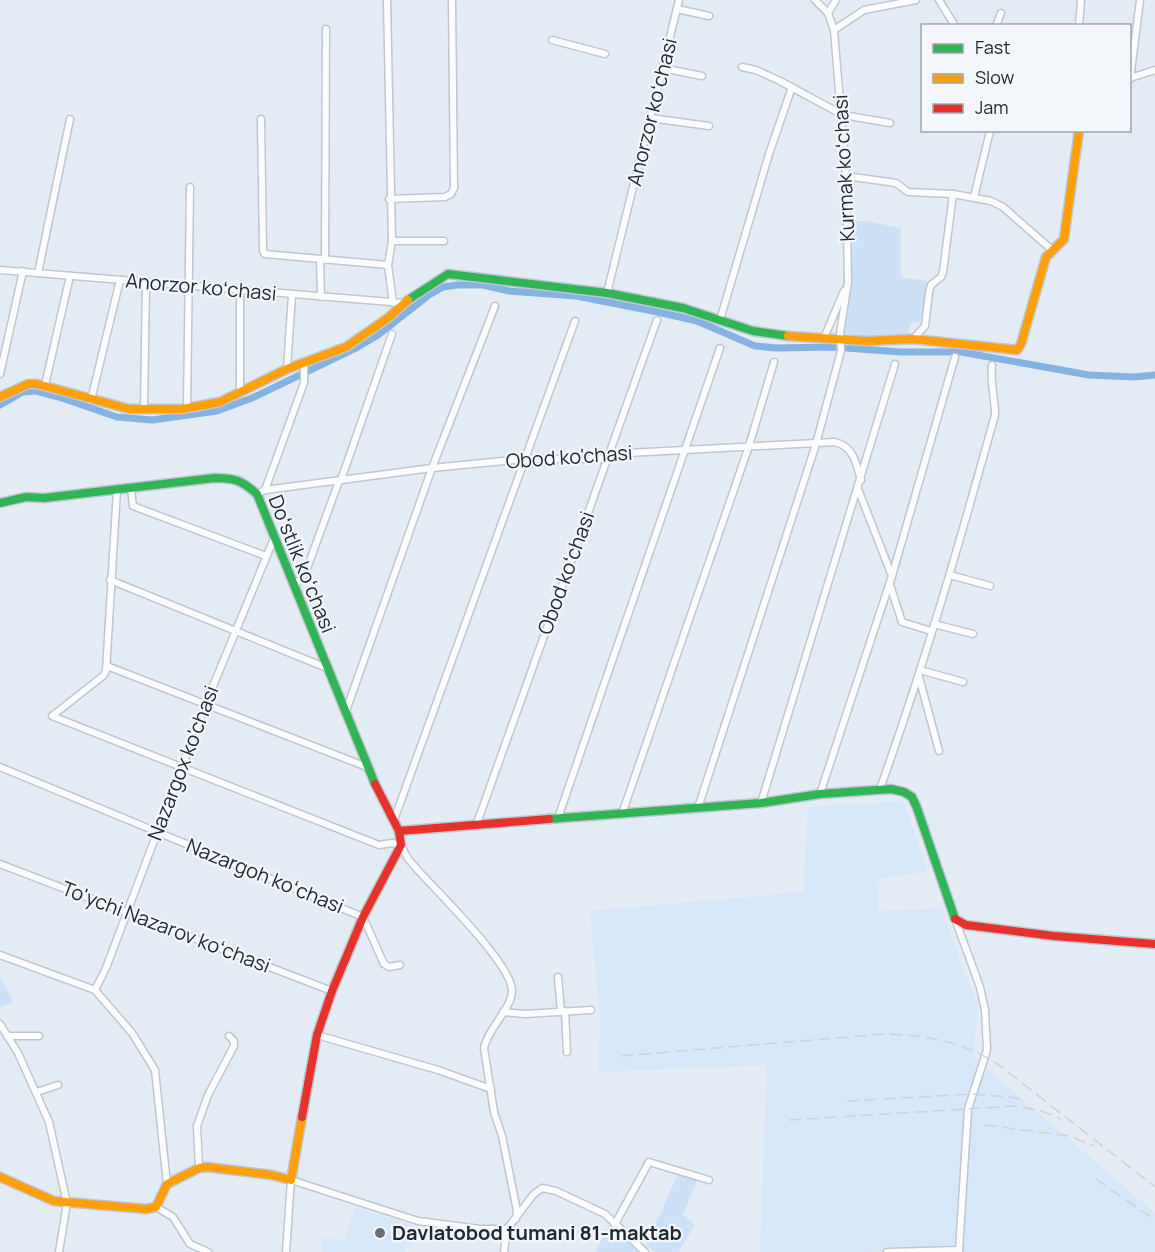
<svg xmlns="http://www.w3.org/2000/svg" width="1155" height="1252" viewBox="0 0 1155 1252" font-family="Manrope,sans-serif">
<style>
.built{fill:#d6e7fa}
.green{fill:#cce1f8}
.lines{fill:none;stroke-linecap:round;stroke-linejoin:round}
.canal{stroke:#84b3e3;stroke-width:7}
.street-casing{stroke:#c0c6ce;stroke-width:9}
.fast-casing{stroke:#c0c6ce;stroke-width:11}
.slow-casing{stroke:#c0c6ce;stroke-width:11}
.jam-casing{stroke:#c0c6ce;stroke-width:11}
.street{stroke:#fbfcfd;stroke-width:6}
.fast{stroke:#30b455;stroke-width:8}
.slow{stroke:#ff9f0a;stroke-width:8}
.jam{stroke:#e5322d;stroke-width:8}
.rail{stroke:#cfd1d3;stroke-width:1.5;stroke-dasharray:12 6;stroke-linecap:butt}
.poi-dot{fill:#666d75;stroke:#f3f7fb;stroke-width:2}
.labels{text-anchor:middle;stroke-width:4.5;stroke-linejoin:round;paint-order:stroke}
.street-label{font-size:20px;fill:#222930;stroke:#f3f7fb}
.poi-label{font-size:20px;font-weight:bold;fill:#222930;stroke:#f3f7fb;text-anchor:start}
</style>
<rect width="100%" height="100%" fill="#e3ebf4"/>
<g class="built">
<path d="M 904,801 L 927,871 L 880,879 L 877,911 L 941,909 L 978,1008 L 973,1057 L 1155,1213 L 1155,1252 L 948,1252 L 948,1247 L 860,1252 L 760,1252 L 767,1065 L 598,1072 L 600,1018 L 590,911 L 803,892 L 808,807 Z"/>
<path d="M 355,1207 L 409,1224 L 415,1229 L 410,1248 L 406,1247 L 405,1252 L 322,1252 L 322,1237 L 345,1241 Z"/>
</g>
<g class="green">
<path d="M 852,221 L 866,221 L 901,228 L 901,277 L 927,281 L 925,322 L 910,323 L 909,335 L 861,337 L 844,333 L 850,285 Z"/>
<path d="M 0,977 L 14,1002 L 0,1007 Z"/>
<path d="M 678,1173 L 698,1178 L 683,1215 L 695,1225 L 678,1252 L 655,1252 L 647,1245 Z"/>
<path d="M 610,1224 L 641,1252 L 595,1252 Z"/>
</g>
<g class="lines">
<path class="canal" d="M 0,405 L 23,392 L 36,391 L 59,397 L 117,417 L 152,420 L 217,411 L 252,398 L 356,348 L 378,335 L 429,295 L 443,287 L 457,285 L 483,285 L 509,291 L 576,296 L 658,312 L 697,321 L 755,346 L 777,348 L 832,347 L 901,352 L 961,352 L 1089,375 L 1134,377 L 1155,375"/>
<defs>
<g id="street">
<path d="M 387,0 L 392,241 L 388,265 L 393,303"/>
<path d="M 815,0 L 828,13"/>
<path d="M 939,0 L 955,26"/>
<path d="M 677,9 L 709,16"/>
<path d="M 996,26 L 1001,13"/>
<path d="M 1079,26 L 1081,0"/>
<path d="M 834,30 L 864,10 L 916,0"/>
<path d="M 552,40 L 605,54"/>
<path d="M 742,67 L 756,70 L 780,81 L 843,115 L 890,123"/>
<path d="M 662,68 L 702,76"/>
<path d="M 1130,78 L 1155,70"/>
<path d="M 1130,79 L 1140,0"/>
<path d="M 650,118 L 709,126"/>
<path d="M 261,119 L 263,251 L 265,254 L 388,265"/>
<path d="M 846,176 L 896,183 L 908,192 L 953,194 L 991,201 L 1003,207 L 1052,250"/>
<path d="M 974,197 L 990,131"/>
<path d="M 389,199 L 445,197 L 451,194 L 454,188 L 452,0"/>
<path d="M 392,241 L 444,241"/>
<path d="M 320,260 L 321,297"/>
<path d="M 325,260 L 326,29"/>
<path d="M 0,270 L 403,303"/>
<path d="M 38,273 L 70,119"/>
<path d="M 607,293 L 679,0"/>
<path d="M 720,320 L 769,154 L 792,87"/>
<path d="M 824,338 L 844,291"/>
<path d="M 913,339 L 925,326 L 929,292 L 931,285 L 941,277 L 943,272 L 953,194"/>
<path d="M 287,369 L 292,295"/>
<path d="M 0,374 L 23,271"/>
<path d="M 45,385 L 70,276"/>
<path d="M 240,391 L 240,290"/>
<path d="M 91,400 L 120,280"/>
<path d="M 187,408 L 190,187"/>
<path d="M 144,409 L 146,282"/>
<path d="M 341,480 L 392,334"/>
<path d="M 131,489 L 133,506 L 266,556"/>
<path d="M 858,489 L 892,576"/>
<path d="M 117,490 L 106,671 L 103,676 L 52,716 L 379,845 L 392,843 L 401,845 C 404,851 406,857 410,861 C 430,886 512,962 512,991 C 511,1010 488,1028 484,1048 L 494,1112 L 502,1136 L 517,1211 L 516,1219"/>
<path d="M 265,490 L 304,383 L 304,363"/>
<path d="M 257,494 L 265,490 L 432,468 L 524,459 L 601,459 L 609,454 L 835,442 C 854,447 856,463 861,480"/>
<path d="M 950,575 L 990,586"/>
<path d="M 110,580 L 327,668"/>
<path d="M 295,585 L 305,574 L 339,481"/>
<path d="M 890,585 L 902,622 L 931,631"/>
<path d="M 934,624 L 973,634"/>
<path d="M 107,666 L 367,767"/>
<path d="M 920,670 L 963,682"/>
<path d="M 919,677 L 939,751"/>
<path d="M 346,711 L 432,468 L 495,306"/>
<path d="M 0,767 L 363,917 L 384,964 L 389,967 L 400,965"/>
<path d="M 880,789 C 924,666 960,541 995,415 C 995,398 990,382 992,365"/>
<path d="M 820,794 L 892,576 L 955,357"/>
<path d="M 761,803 L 895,364"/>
<path d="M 698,808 L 816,444 L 841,351 L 840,333 L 848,282 L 846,176 L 834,30 L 828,13 L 836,0"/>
<path d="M 622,814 L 749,446 L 774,362"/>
<path d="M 558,818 L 720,348"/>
<path d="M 394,820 L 575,321"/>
<path d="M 476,826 L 657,320"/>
<path d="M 0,864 L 332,991"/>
<path d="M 955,919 L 980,987 L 985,1010 L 987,1050 L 968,1109 L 959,1250"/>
<path d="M 0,955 L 95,990 L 132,1033 L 155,1070 L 167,1184"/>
<path d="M 558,977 L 561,1012"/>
<path d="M 95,990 L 106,968 L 206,703 L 275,536"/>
<path d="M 565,1011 L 567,1052"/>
<path d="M 503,1012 L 525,1014 L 591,1010"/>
<path d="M 0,1024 L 18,1053 L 49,1122 L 67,1203 L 59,1252"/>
<path d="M 317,1035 L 438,1070 L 491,1089"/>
<path d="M 7,1036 L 39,1036"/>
<path d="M 37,1092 L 58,1085"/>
<path d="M 199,1168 L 197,1126 L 208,1095 L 234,1046 L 234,1041 L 229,1036"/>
<path d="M 156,1207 L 173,1217 L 190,1244 L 208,1252"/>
<path d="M 615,1224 L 649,1162 L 709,1180"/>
<path d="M 286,1252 L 291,1180 L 418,1221 L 480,1229 L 507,1229"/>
<path d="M 504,1252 L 507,1229 L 533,1195 L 542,1188 L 556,1191 L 605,1214 L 645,1252"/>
<path d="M 887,1252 L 959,1250 L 959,1252"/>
</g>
<g id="fast">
<path d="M 408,300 L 448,274 L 607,293 L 683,308 L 753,331 L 788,336"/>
<path d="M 0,503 L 26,497 L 44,498 L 214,478 C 235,478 241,480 257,494 L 375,784"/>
<path d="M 549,819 L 761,803 L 820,794 L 891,789 L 904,792 L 912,797 L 917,808 L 955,919"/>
</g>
<g id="slow">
<path d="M 788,336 L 866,341 L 913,339 L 1017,350 L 1021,344 L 1046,257 L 1064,239 L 1079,130"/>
<path d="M 0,397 L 28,384 L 37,384 L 129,409 L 182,409 L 220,402 L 287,369 L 346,347 L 388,318 L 408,300"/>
<path d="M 0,1177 L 54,1201 L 146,1209 L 156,1207 L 167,1184 L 199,1168 L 207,1167 L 272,1175 L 291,1180 L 302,1117"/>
</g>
<g id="jam">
<path d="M 375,784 L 399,831 L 549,819"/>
<path d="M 955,919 L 966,925 L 1054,936 L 1155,944"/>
<path d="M 302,1117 L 317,1035 L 332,991 L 363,917 L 401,845 L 399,831"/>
</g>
</defs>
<use href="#street" class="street-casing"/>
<use href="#fast" class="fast-casing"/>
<use href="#slow" class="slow-casing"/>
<use href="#jam" class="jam-casing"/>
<use href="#street" class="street"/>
<use href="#fast" class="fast"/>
<use href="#slow" class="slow"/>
<use href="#jam" class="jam"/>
<g class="rail">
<path d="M 621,1056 L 885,1034 C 927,1035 964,1042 999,1065 L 1155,1187"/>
<path d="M 847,1101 L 972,1094 L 1010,1097 L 1026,1100"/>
<path d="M 789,1120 L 1013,1106 L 1039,1110 L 1061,1119"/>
<path d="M 985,1125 L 1069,1136 L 1094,1146"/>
<path d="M 1096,1179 L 1155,1220"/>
</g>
</g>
<circle class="poi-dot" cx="380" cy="1233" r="6"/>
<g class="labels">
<g class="street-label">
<text transform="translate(652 112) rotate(-76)" y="7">Anorzor koʻchasi</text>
<text transform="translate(844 168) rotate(-93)" y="7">Kurmak koʻchasi</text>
<text transform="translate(201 287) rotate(5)" y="7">Anorzor koʻchasi</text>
<text transform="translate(569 457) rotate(-4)" y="7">Obod ko'chasi</text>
<text transform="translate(302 564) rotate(68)" y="7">Doʻstlik koʻchasi</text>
<text transform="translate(566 573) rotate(-70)" y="7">Obod koʻchasi</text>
<text transform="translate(183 763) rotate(-69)" y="7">Nazargox ko'chasi</text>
<text transform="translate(265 876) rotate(22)" y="7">Nazargoh koʻchasi</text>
<text transform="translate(166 927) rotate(21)" y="7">To'ychi Nazarov koʻchasi</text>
</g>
<g class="poi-label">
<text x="392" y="1240">Davlatobod tumani 81-maktab</text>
</g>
</g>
<rect x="921" y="24" width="210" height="108" fill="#f3f7fb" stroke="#9fa5aa" stroke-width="1.5"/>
<rect x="933" y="44" width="30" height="9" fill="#30b455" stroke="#9fa5aa" stroke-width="1.5"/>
<text x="975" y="54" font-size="18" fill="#222930">Fast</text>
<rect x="933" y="74" width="30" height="9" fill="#ff9f0a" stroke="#9fa5aa" stroke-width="1.5"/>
<text x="975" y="84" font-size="18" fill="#222930">Slow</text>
<rect x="933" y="104" width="30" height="9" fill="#e5322d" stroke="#9fa5aa" stroke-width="1.5"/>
<text x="975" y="114" font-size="18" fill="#222930">Jam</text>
</svg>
